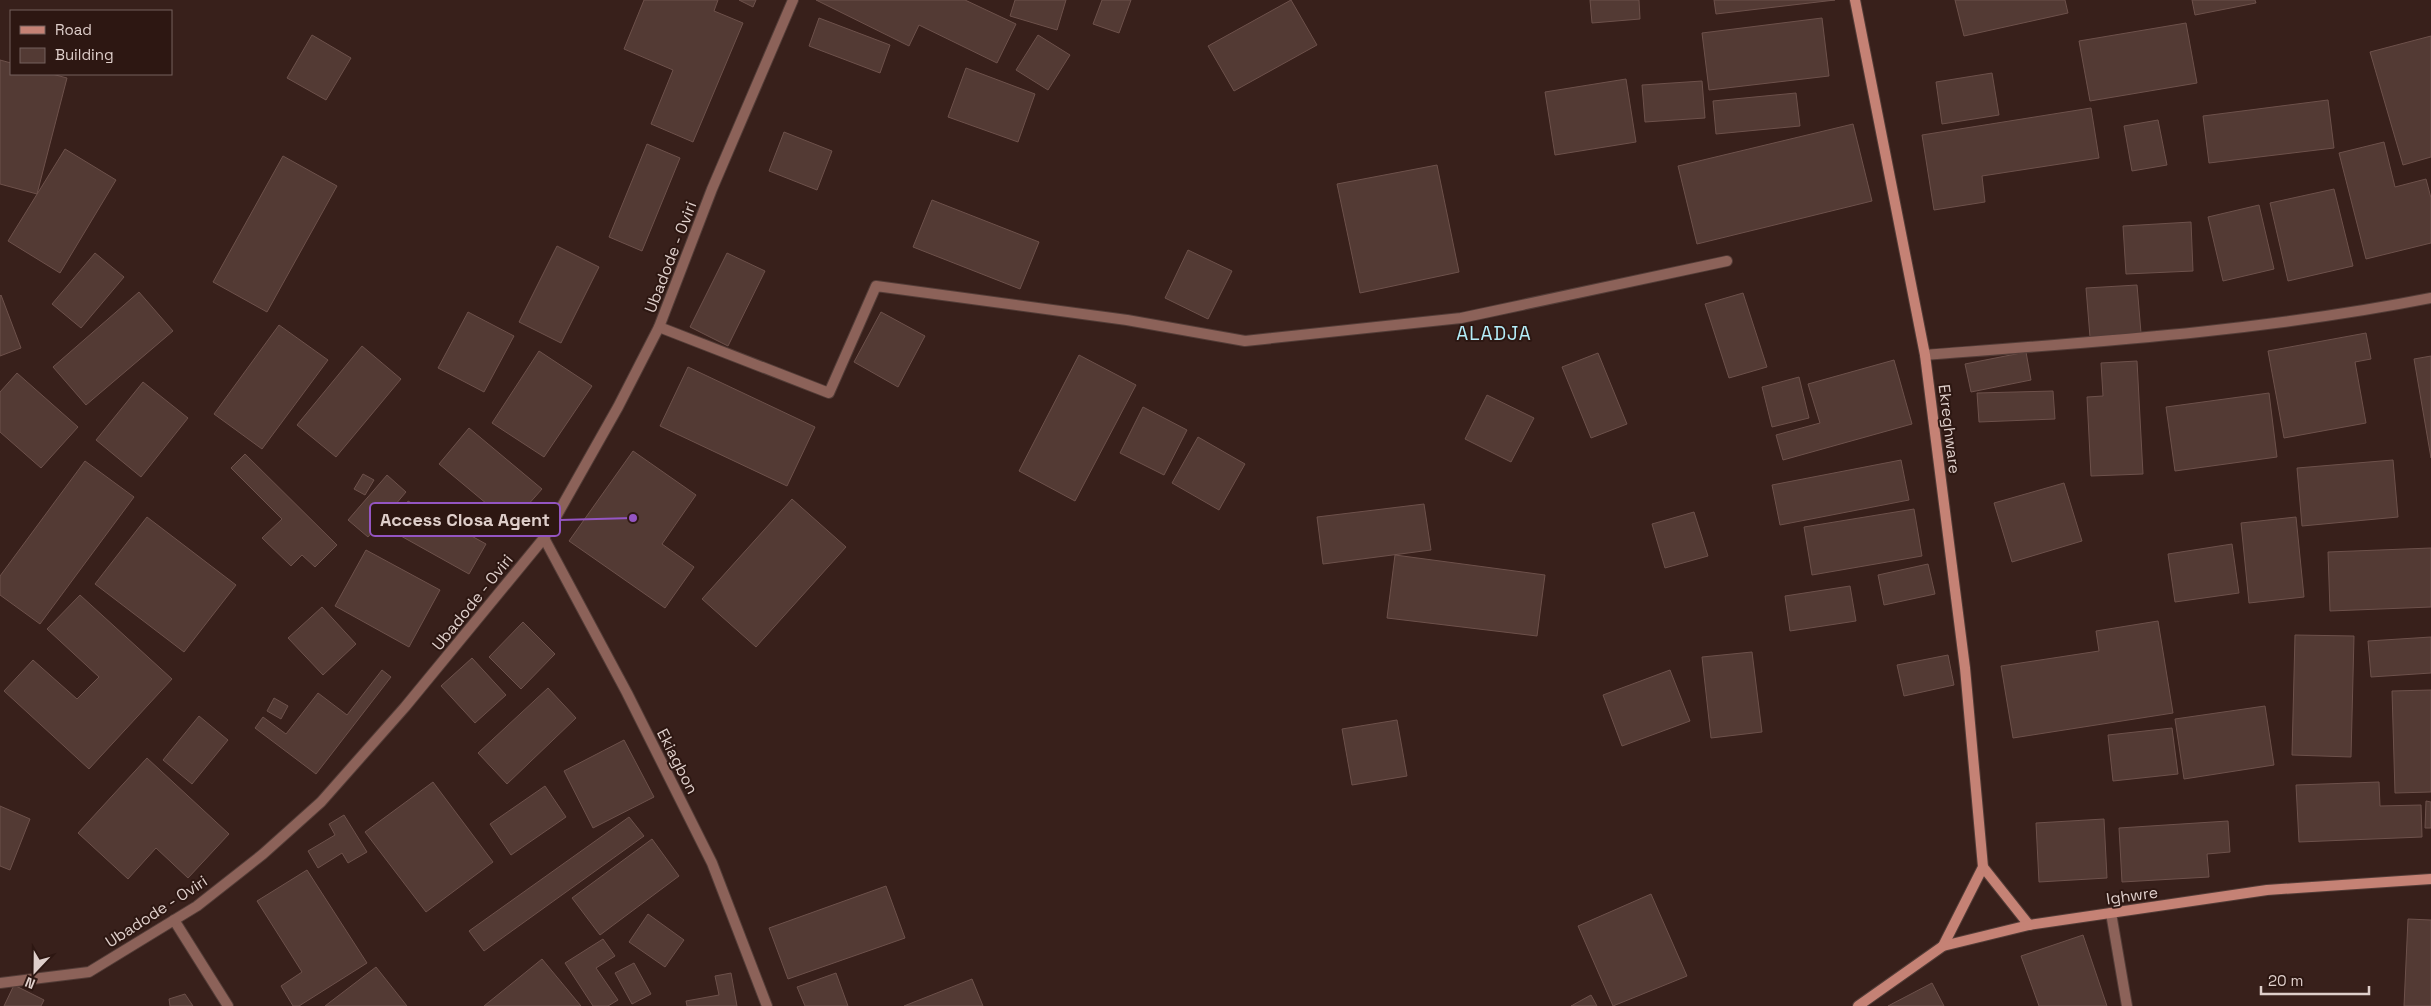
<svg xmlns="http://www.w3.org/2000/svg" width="2431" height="1006" viewBox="0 0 2431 1006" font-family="'Space Grotesk',sans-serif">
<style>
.building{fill:#533a34;stroke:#6d514b}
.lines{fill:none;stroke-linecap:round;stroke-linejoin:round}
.street-casing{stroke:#533c37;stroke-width:12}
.secondary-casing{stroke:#533c37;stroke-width:12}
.street{stroke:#8c6259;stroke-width:10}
.secondary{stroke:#c58275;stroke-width:10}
.labels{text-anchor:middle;stroke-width:4;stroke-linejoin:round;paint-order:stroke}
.street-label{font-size:16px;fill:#dfcfcb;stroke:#2d1712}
.quarter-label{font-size:19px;letter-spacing:1px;fill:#b4edf9;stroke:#2d1712}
.leader{fill:none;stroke:#9455c2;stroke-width:2}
.callout-dot{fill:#9455c2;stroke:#2d1712;stroke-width:2}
.callout{fill:#2d1712;stroke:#9455c2;stroke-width:2}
.callout-label{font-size:18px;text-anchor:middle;font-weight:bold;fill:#dfcfcb}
</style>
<rect width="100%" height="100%" fill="#38201b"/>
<g class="building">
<path d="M 644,0 L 718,0 L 714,11 L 743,23 L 693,142 L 651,124 L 673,70 L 624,49 Z"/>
<path d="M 739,0 L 756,0 L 753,7 Z"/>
<path d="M 816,0 L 965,0 L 1016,24 L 997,63 L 919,25 L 909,46 Z"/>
<path d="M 1015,0 L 1066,0 L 1057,30 L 1010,16 Z"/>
<path d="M 1102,0 L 1131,0 L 1119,33 L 1093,24 Z"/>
<path d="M 1291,0 L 1317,45 L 1234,91 L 1208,46 Z"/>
<path d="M 1590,0 L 1639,0 L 1640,19 L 1592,23 Z"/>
<path d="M 1714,0 L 1835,0 L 1716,14 Z"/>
<path d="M 1955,0 L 2065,0 L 2068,13 L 1964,36 Z"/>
<path d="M 2192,0 L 2255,0 L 2256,3 L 2195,15 Z"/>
<path d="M 819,18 L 890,45 L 880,73 L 809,46 Z"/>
<path d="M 1822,18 L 1829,76 L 1709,90 L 1702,33 Z"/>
<path d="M 2186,23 L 2197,83 L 2090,101 L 2079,41 Z"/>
<path d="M 312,35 L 351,58 L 326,100 L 287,78 Z"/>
<path d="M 1038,35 L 1070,55 L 1048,90 L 1016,70 Z"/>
<path d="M 2431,36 L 2431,157 L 2403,165 L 2370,52 Z"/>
<path d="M 0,60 L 11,63 L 11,74 L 52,74 L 67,78 L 37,194 L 0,184 Z"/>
<path d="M 966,68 L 1035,94 L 1018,142 L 948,117 Z"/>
<path d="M 1992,73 L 1999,115 L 1942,124 L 1936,82 Z"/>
<path d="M 1626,79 L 1636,142 L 1555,155 L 1545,92 Z"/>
<path d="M 1702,81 L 1705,118 L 1645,122 L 1642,85 Z"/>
<path d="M 1796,93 L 1800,126 L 1716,134 L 1713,101 Z"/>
<path d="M 2328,100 L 2334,148 L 2209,163 L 2203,116 Z"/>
<path d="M 2091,108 L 2099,158 L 1982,176 L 1985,202 L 1934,210 L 1922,135 Z"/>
<path d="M 2158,120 L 2167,165 L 2132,171 L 2124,126 Z"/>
<path d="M 1853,124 L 1872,201 L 1697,244 L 1678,166 Z"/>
<path d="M 784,132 L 832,151 L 817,190 L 769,171 Z"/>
<path d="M 2384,142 L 2395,187 L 2426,179 L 2431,198 L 2431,243 L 2366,259 L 2339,153 Z"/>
<path d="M 647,144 L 680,158 L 642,251 L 609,237 Z"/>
<path d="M 65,149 L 116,180 L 60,273 L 8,241 Z"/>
<path d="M 283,156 L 337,186 L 267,312 L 213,282 Z"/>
<path d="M 1437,165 L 1459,272 L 1360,293 L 1337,184 Z"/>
<path d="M 2334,189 L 2353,266 L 2288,281 L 2270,203 Z"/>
<path d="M 932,200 L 1039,242 L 1020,289 L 913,247 Z"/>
<path d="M 2259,205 L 2274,269 L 2223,281 L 2208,217 Z"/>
<path d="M 2191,222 L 2193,271 L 2126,274 L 2123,226 Z"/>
<path d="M 557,246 L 599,267 L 561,343 L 519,322 Z"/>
<path d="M 1188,250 L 1232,271 L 1208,319 L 1165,298 Z"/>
<path d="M 95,253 L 124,277 L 81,328 L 52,304 Z"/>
<path d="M 727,253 L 765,271 L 728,346 L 690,327 Z"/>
<path d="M 2137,285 L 2141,333 L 2090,337 L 2086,288 Z"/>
<path d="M 139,292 L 173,331 L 86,405 L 53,367 Z"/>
<path d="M 1743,293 L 1767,367 L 1729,378 L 1705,304 Z"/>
<path d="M 1,295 L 21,348 L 0,356 L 0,296 Z"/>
<path d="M 468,312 L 514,336 L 484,392 L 438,368 Z"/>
<path d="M 881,312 L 925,336 L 898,387 L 854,362 Z"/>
<path d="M 279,325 L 328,360 L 262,449 L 214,414 Z"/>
<path d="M 2366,333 L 2371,359 L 2355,362 L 2366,423 L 2284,438 L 2268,351 Z"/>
<path d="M 362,346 L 401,379 L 336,457 L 297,425 Z"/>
<path d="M 539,351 L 592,386 L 544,457 L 492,423 Z"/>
<path d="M 2026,352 L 2031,380 L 1971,392 L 1965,364 Z"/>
<path d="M 1598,353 L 1627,424 L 1591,438 L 1562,367 Z"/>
<path d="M 1079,355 L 1136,385 L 1075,501 L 1019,471 Z"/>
<path d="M 2431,356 L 2431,458 L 2414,359 Z"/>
<path d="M 1894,360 L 1912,424 L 1783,460 L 1776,435 L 1820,423 L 1808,384 Z"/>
<path d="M 2137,361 L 2143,474 L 2091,476 L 2087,397 L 2103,396 L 2101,363 Z"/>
<path d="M 688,367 L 815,427 L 787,486 L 660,426 Z"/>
<path d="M 17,373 L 78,427 L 41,468 L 0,432 L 0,392 Z"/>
<path d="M 1799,377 L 1809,418 L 1772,427 L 1762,387 Z"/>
<path d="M 143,382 L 188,418 L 141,477 L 96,440 Z"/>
<path d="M 2053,391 L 2055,419 L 1979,422 L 1977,393 Z"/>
<path d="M 2269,393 L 2277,457 L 2175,471 L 2166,407 Z"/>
<path d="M 1487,395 L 1534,418 L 1511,462 L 1465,439 Z"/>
<path d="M 1143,407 L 1187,430 L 1164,475 L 1120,453 Z"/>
<path d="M 469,428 L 542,489 L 511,524 L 439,464 Z"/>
<path d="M 1198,437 L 1245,464 L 1219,510 L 1172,483 Z"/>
<path d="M 633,451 L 696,495 L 662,544 L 694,567 L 665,608 L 569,541 Z"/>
<path d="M 245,454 L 337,545 L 315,567 L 302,555 L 291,566 L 262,538 L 282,519 L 231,468 Z"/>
<path d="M 1901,460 L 1909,500 L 1780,525 L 1772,485 Z"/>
<path d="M 2393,460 L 2398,517 L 2302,526 L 2297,468 Z"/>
<path d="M 85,461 L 134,497 L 40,624 L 0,595 L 0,576 Z"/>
<path d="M 363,474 L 374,480 L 365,495 L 354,489 Z"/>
<path d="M 387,475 L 406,492 L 368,537 L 348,520 Z"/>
<path d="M 2064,483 L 2082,541 L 2012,562 L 1994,503 Z"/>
<path d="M 792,499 L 846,547 L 756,647 L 702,599 Z"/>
<path d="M 408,501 L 486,544 L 469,574 L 392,531 Z"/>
<path d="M 1424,504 L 1431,550 L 1323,564 L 1317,517 Z"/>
<path d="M 1914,509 L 1922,556 L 1812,575 L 1804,527 Z"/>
<path d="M 1694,512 L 1708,556 L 1665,568 L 1652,524 Z"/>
<path d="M 147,517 L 236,585 L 184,652 L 95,584 Z"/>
<path d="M 2296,517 L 2304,597 L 2249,603 L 2241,523 Z"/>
<path d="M 2232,544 L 2239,593 L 2175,602 L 2168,554 Z"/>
<path d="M 2431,548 L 2431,607 L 2330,611 L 2328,552 Z"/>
<path d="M 366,550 L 440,590 L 409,647 L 335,606 Z"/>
<path d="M 1395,555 L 1545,575 L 1537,636 L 1387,618 Z"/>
<path d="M 1928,564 L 1935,594 L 1884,605 L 1878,575 Z"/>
<path d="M 1850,586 L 1856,621 L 1790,631 L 1785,596 Z"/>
<path d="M 80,595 L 172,679 L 89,769 L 4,691 L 33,660 L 77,699 L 99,677 L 47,629 Z"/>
<path d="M 322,607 L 356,644 L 323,675 L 288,638 Z"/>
<path d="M 2158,621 L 2173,713 L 2013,738 L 2001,666 L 2099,651 L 2096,631 Z"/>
<path d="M 523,622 L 555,654 L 521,689 L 489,657 Z"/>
<path d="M 2295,635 L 2354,636 L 2351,757 L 2292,755 Z"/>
<path d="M 2431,637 L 2431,673 L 2371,677 L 2368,641 Z"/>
<path d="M 1752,652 L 1762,732 L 1711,738 L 1702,657 Z"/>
<path d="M 1948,655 L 1954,685 L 1904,696 L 1897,665 Z"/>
<path d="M 472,658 L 506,695 L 475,723 L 441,686 Z"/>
<path d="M 382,670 L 391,677 L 316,774 L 255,728 L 263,717 L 286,734 L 318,693 L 347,715 Z"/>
<path d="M 1670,670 L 1690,721 L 1622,746 L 1603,695 Z"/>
<path d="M 548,688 L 576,718 L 507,784 L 478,753 Z"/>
<path d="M 2431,690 L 2431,792 L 2395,793 L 2392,691 Z"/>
<path d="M 274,698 L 288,706 L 281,719 L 267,711 Z"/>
<path d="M 2265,706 L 2274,765 L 2184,779 L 2175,719 Z"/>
<path d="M 199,716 L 228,740 L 192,784 L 163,760 Z"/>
<path d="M 1397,720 L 1407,776 L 1352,785 L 1342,729 Z"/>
<path d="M 2172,728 L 2178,774 L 2113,781 L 2108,735 Z"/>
<path d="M 624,740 L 654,797 L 593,828 L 564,771 Z"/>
<path d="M 147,758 L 229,834 L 188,878 L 156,848 L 128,879 L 78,833 Z"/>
<path d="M 433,782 L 493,862 L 426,912 L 365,832 Z"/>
<path d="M 2379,782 L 2380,806 L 2421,805 L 2422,837 L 2299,842 L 2296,785 Z"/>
<path d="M 545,786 L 566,817 L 511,855 L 490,824 Z"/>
<path d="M 2426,801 L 2431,802 L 2431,828 L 2425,828 Z"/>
<path d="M 0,806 L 30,819 L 10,870 L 0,866 Z"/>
<path d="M 344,815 L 367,852 L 348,863 L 342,853 L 318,868 L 308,851 L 335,835 L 329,824 Z"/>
<path d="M 629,817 L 644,836 L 484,951 L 469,931 Z"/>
<path d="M 2104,819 L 2107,878 L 2039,882 L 2036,823 Z"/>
<path d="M 2228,821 L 2230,852 L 2207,854 L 2209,877 L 2122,882 L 2119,828 Z"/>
<path d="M 652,839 L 679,876 L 600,935 L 572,898 Z"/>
<path d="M 307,870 L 367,963 L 299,1006 L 293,1006 L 281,986 L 302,972 L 257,901 Z"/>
<path d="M 886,886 L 905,938 L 788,979 L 769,928 Z"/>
<path d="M 1651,894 L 1687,976 L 1613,1006 L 1578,926 Z"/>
<path d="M 648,914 L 684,940 L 665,967 L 629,942 Z"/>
<path d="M 2408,919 L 2431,920 L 2431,1006 L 2404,1006 Z"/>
<path d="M 2083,935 L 2107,1006 L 2039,1006 L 2021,956 Z"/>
<path d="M 603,939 L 615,956 L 596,968 L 618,1000 L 608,1006 L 593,1006 L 565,963 Z"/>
<path d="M 542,959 L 581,1006 L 484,1006 Z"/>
<path d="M 634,963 L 651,994 L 632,1004 L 615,973 Z"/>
<path d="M 376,967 L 407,1006 L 325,1006 Z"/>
<path d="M 731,973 L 737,1006 L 687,1006 L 686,1001 L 719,995 L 715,976 Z"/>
<path d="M 836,973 L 848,1006 L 805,1006 L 797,987 Z"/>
<path d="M 972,979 L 983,1006 L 904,1006 Z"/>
<path d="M 1932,983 L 1944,1006 L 1888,1006 Z"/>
<path d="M 14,985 L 44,1000 L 41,1006 L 4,1006 Z"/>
<path d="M 185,994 L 193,1006 L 170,1006 L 169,999 Z"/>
<path d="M 1591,995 L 1597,1006 L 1571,1006 Z"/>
</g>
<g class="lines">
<defs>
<g id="street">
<path d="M 659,327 L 829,393 L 876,286 L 1127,320 L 1245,341 L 1461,318 L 1727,261"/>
<path d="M 1925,355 C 2094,342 2265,331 2431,298"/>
<path d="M 544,538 L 627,693 L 712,863 L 767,1006"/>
<path d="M 2111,913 L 2127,1006"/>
<path d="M 174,920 L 228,1006"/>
<path d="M 0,983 L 89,972 L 197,906 L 263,854 L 321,802 L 405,707 L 544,538 L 618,407 L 659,327 L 712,189 L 793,0"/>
</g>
<g id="secondary">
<path d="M 1855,0 L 1925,355 L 1965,668 L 1983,867 L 1943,946"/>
<path d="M 1983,867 L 2029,925"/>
<path d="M 1858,1006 L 1943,946 L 2029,925 L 2267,890 L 2431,879"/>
</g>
</defs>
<use href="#street" class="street-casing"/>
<use href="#secondary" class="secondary-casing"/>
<use href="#street" class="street"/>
<use href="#secondary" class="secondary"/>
</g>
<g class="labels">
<g class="street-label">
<text transform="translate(670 257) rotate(-69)" y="6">Ubadode - Oviri</text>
<text transform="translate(1950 429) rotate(83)" y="6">Ekreghware</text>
<text transform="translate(472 602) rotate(-51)" y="6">Ubadode - Oviri</text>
<text transform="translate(678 761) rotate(63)" y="6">Ekiagbon</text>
<text transform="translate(2132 895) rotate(-8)" y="6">Ighwre</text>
<text transform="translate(156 911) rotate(-33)" y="6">Ubadode - Oviri</text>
</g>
<g class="quarter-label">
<text x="1494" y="340">ALADJA</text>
</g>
</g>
<path class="leader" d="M633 518L560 520"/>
<circle class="callout-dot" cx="633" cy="518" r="5"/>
<rect class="callout" x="370" y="503" width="190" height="33" rx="5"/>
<g class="callout-label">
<text x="465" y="526">Access Closa Agent</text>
</g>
<rect x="10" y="10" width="162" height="65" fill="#2d1712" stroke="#74615c"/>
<rect x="20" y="26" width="25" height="8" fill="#c58275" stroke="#74615c"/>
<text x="55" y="35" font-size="15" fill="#dfcfcb">Road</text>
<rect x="20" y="48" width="25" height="15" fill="#533a34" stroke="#74615c"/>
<text x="55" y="60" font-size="15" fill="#dfcfcb">Building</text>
<g transform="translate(35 971) rotate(202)" stroke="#2d1712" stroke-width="4" paint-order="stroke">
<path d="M0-4L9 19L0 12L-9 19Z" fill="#dfcfcb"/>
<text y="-8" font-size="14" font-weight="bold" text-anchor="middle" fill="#dfcfcb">N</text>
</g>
<path d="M2261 986v8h108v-8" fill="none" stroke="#dfcfcb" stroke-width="2.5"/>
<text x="2268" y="986" font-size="15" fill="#dfcfcb" stroke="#2d1712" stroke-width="4" paint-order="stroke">20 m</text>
</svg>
